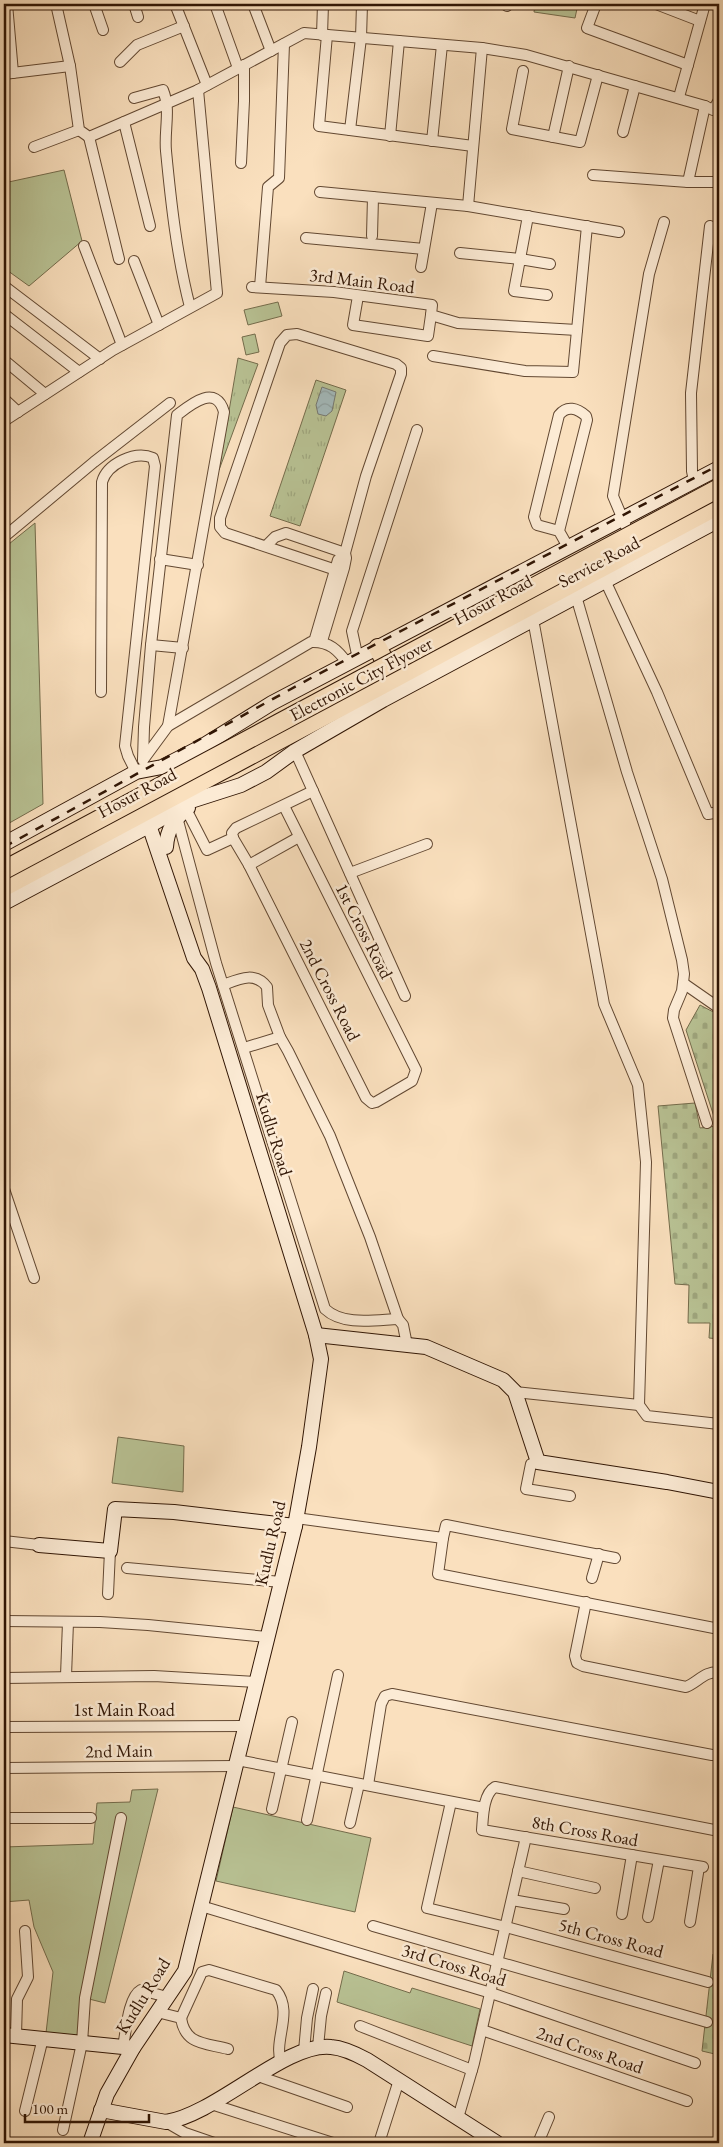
<svg xmlns="http://www.w3.org/2000/svg" width="723" height="2147" viewBox="0 0 723 2147" font-family="'EB Garamond',serif">
<style>
.grass{fill:#b9c395;stroke:#746c4c}
.cemetery{fill:url(#cemetery-stones);stroke:#746c4c}
.park{fill:url(#park-tufts);stroke:#746c4c}
.water{fill:url(#water-waves);stroke:#757872}
.lines{fill:none;stroke-linecap:round;stroke-linejoin:round}
.street-casing{stroke:#624832;stroke-width:12}
.secondary-casing{stroke:#301504;stroke-width:16}
.highway-casing{stroke:#301504;stroke-width:20}
.street{stroke:#fcebd5;stroke-width:10}
.secondary{stroke:#fcebd5;stroke-width:14}
.highway{stroke:#fae0be;stroke-width:18}
.rail{stroke:#301504;stroke-width:2.5;stroke-dasharray:9 9;stroke-linecap:butt}
.highway-bridge-casing{stroke:#301504;stroke-width:20;stroke-linecap:butt}
.highway-bridge{stroke:#fae0be;stroke-width:18}
.labels{text-anchor:middle;stroke-width:5;stroke-linejoin:round;paint-order:stroke}
.street-label{font-size:18px;fill:#301504;stroke:#fcebd5}
</style>
<defs>
<pattern id="cemetery-stones" width="16" height="16" patternUnits="userSpaceOnUse" patternTransform="scale(1.25)"><rect width="16" height="16" fill="#b9c395"/><path d="M2 7V4a2 2 0 0 1 4 0v3zM10 15v-3a2 2 0 0 1 4 0v3z" fill="#9fa77f"/></pattern>
<pattern id="park-tufts" width="24" height="20" patternUnits="userSpaceOnUse" patternTransform="scale(1.25)"><rect width="24" height="20" fill="#b9c395"/><path d="M3 7l-1-3M5 7V3M7 7l1-3M15 17l-1-3M17 17v-4M19 17l1-3" fill="none" stroke="#9fa77f"/></pattern>
<pattern id="water-waves" width="16" height="10" patternUnits="userSpaceOnUse" patternTransform="scale(1.25)"><rect width="16" height="10" fill="#a3babc"/><path d="M0 5q4-4 8 0t8 0" fill="none" stroke="#8d9fa0"/></pattern>
</defs>
<rect width="100%" height="100%" fill="#fae0be"/>
<filter id="stains"><feTurbulence type="fractalNoise" baseFrequency=".004" numOctaves="4"/><feColorMatrix values="0 0 0 0 .2 0 0 0 0 .09 0 0 0 0 .02 0 0 0 .5 -.17"/></filter>
<radialGradient id="worn" r=".72"><stop offset=".6" stop-color="#630" stop-opacity="0"/><stop offset="1" stop-color="#630" stop-opacity=".3"/></radialGradient>
<g class="grass">
<path d="M 535,4 L 578,4 L 575,18 L 534,12 Z"/>
<path d="M 64,170 L 82,241 L 29,286 L 4,268 L 4,183 Z"/>
<path d="M 278,302 L 282,316 L 248,325 L 244,310 Z"/>
<path d="M 255,334 L 259,352 L 246,355 L 242,337 Z"/>
<path d="M 35,523 L 43,804 L 4,826 L 4,548 Z"/>
<path d="M 118,1437 L 184,1446 L 183,1492 L 112,1483 Z"/>
<path d="M 158,1789 L 105,2003 L 89,1999 L 81,2036 L 46,2033 L 53,1972 L 34,1927 L 29,1900 L 4,1902 L 4,1847 L 93,1844 L 97,1803 L 130,1802 L 132,1790 Z"/>
<path d="M 233,1807 L 371,1838 L 355,1912 L 216,1881 Z"/>
<path d="M 344,1971 L 410,1993 L 412,1988 L 480,2009 L 472,2046 L 337,2002 Z"/>
</g>
<g class="cemetery">
<path d="M 700,1005 L 719,1015 L 719,1339 L 709,1338 L 710,1323 L 688,1323 L 689,1285 L 675,1284 L 658,1106 L 695,1103 L 700,1128 L 717,1126 L 686,1030 Z"/>
<path d="M 713,1954 L 719,1955 L 719,2055 L 702,2051 Z"/>
</g>
<g class="park">
<path d="M 238,358 L 258,364 L 219,470 Z"/>
<path d="M 316,380 L 346,390 L 300,526 L 270,516 Z"/>
</g>
<path class="water" d="M 322,387 L 336,392 L 332,411 L 326,416 L 318,414 L 316,405 Z"/>
<g class="lines">
<defs>
<g id="street">
<path d="M 7,4 L 13,73"/>
<path d="M 56,4 L 70,66 L 79,130 L 89,137 L 198,90 L 304,33 L 482,48 L 526,55 L 705,106 L 688,182 L 719,182"/>
<path d="M 94,4 L 103,30"/>
<path d="M 134,4 L 138,17"/>
<path d="M 175,4 L 207,85"/>
<path d="M 215,4 L 238,68"/>
<path d="M 253,4 L 271,51"/>
<path d="M 596,4 L 587,28 L 688,65"/>
<path d="M 656,4 L 700,21"/>
<path d="M 507,6 L 508,4"/>
<path d="M 322,35 L 323,4"/>
<path d="M 327,35 L 319,126 L 473,146"/>
<path d="M 120,62 L 137,45 L 184,26"/>
<path d="M 523,71 L 512,129 L 580,142 L 598,75"/>
<path d="M 4,74 L 70,66"/>
<path d="M 679,97 L 705,4"/>
<path d="M 134,98 L 163,90 C 171,110 164,130 166,151 C 171,203 177,257 190,307"/>
<path d="M 705,106 L 713,110 L 719,100"/>
<path d="M 124,122 L 150,226"/>
<path d="M 350,130 L 361,38 L 362,4"/>
<path d="M 623,132 L 635,86"/>
<path d="M 390,136 L 399,41"/>
<path d="M 89,137 L 119,259"/>
<path d="M 553,137 L 569,66"/>
<path d="M 432,141 L 442,45"/>
<path d="M 34,147 L 79,130"/>
<path d="M 241,163 L 244,101 L 244,65"/>
<path d="M 593,175 L 688,182"/>
<path d="M 320,192 L 468,206 L 619,232"/>
<path d="M 468,206 L 482,48"/>
<path d="M 372,236 L 373,197"/>
<path d="M 306,238 L 424,249"/>
<path d="M 84,246 L 122,345"/>
<path d="M 460,253 L 520,259 L 528,216"/>
<path d="M 134,261 L 159,325"/>
<path d="M 421,267 L 432,203"/>
<path d="M 4,286 L 100,359"/>
<path d="M 252,287 L 334,292 L 432,305 L 431,315 L 458,323 L 577,330"/>
<path d="M 260,287 L 268,187 L 279,178 L 284,44"/>
<path d="M 547,295 L 514,291 L 520,259 L 550,264"/>
<path d="M 358,296 L 353,325 L 428,336 L 431,315"/>
<path d="M 4,314 L 79,372"/>
<path d="M 433,356 L 525,371 L 573,372 L 587,226"/>
<path d="M 4,360 L 45,394"/>
<path d="M 4,399 L 18,412"/>
<path d="M 4,421 L 113,350 L 217,293 L 198,90"/>
<path d="M 694,481 L 692,471 L 691,393 L 710,226"/>
<path d="M 627,529 L 613,496 L 649,274 L 664,222"/>
<path d="M 559,531 L 537,525 L 534,517 L 559,415 C 567,405 577,408 586,416 L 587,420 L 559,531 L 568,547"/>
<path d="M 4,537 L 94,462 L 170,403"/>
<path d="M 266,546 L 275,537 L 286,533 L 345,553"/>
<path d="M 160,559 L 198,565"/>
<path d="M 603,576 L 657,692 L 708,814 L 719,812"/>
<path d="M 576,596 L 627,772 L 662,879 L 682,960 L 684,974 L 682,991 L 674,1010 L 673,1018 L 707,1123"/>
<path d="M 322,641 L 344,568 L 346,558 L 345,553 L 366,476 L 401,374 L 401,368 L 396,364 L 297,334 L 287,335 L 280,343 L 220,518 L 220,527 L 225,533 L 336,570"/>
<path d="M 314,642 L 338,560 L 345,553"/>
<path d="M 151,645 L 183,648"/>
<path d="M 358,659 L 352,631 L 417,430"/>
<path d="M 101,692 L 102,482 C 107,464 135,450 153,458 L 155,466 L 125,746 L 128,756 L 136,772"/>
<path d="M 295,751 L 405,996"/>
<path d="M 143,760 L 144,727 L 151,645 L 177,415 C 190,405 216,383 224,412 L 168,726"/>
<path d="M 143,760 L 168,726 L 311,642 C 329,641 338,650 348,664"/>
<path d="M 186,809 L 207,850 L 233,838"/>
<path d="M 177,817 L 216,963 L 325,1309 C 343,1326 375,1320 398,1319"/>
<path d="M 233,838 L 249,865 L 366,1098 L 372,1103 L 376,1102 L 412,1081 L 416,1070 L 284,806"/>
<path d="M 233,838 L 232,833 L 236,828 L 313,791"/>
<path d="M 249,865 L 299,837"/>
<path d="M 350,873 L 427,844"/>
<path d="M 683,983 L 719,1008"/>
<path d="M 223,985 C 239,979 255,971 267,987 L 268,1005 L 280,1037 L 288,1051 L 330,1136 L 370,1237 L 398,1319 L 403,1325 L 407,1345"/>
<path d="M 244,1048 L 280,1037"/>
<path d="M 4,1189 L 34,1278"/>
<path d="M 515,1392 L 639,1405 L 646,1162 L 638,1085 L 604,1004 L 533,619"/>
<path d="M 639,1405 L 647,1416 L 719,1424"/>
<path d="M 538,1462 L 531,1464 L 526,1489 L 570,1496"/>
<path d="M 296,1518 L 443,1538 L 446,1525 L 615,1558"/>
<path d="M 443,1538 L 438,1574 L 719,1629"/>
<path d="M 4,1541 L 39,1545"/>
<path d="M 127,1568 L 281,1582"/>
<path d="M 592,1578 L 599,1554"/>
<path d="M 108,1594 L 110,1551"/>
<path d="M 586,1602 L 575,1656 L 577,1663 L 583,1666 L 686,1687 C 698,1682 705,1671 719,1672"/>
<path d="M 4,1621 L 100,1622 L 148,1625 L 267,1637"/>
<path d="M 66,1676 L 68,1622"/>
<path d="M 4,1678 L 154,1676 L 256,1682"/>
<path d="M 4,1727 L 245,1726"/>
<path d="M 237,1760 L 484,1808"/>
<path d="M 4,1768 L 235,1766"/>
<path d="M 368,1785 L 381,1704 L 385,1696 L 392,1694 L 712,1755"/>
<path d="M 451,1802 L 427,1908 L 506,1927 L 708,1982"/>
<path d="M 272,1809 L 292,1722"/>
<path d="M 4,1818 L 91,1818"/>
<path d="M 307,1820 L 338,1675"/>
<path d="M 350,1823 L 359,1784"/>
<path d="M 703,1867 L 482,1830 C 483,1817 483,1794 495,1787 L 714,1830"/>
<path d="M 518,1871 L 595,1888"/>
<path d="M 512,1900 L 564,1909"/>
<path d="M 201,1906 L 491,1993 L 695,2063"/>
<path d="M 622,1914 L 632,1855"/>
<path d="M 648,1917 L 659,1860"/>
<path d="M 690,1922 L 699,1867"/>
<path d="M 373,1926 L 707,2022"/>
<path d="M 157,2012 L 181,2018 L 202,1972 L 209,1970 L 276,1990 C 294,2013 273,2039 281,2063"/>
<path d="M 181,2018 C 185,2045 205,2043 228,2049"/>
<path d="M 360,2026 L 472,2070"/>
<path d="M 482,2030 L 687,2101"/>
<path d="M 16,2036 L 17,1999 L 28,1977 L 25,1931"/>
<path d="M 123,2047 C 126,2032 128,1997 141,1990 L 167,1997"/>
<path d="M 318,2047 L 321,2016 L 326,1993"/>
<path d="M 304,2051 L 307,2018 L 313,1989"/>
<path d="M 258,2076 L 347,2107"/>
<path d="M 211,2104 L 333,2143"/>
<path d="M 25,2111 L 43,2038"/>
<path d="M 458,2118 L 474,2063 L 526,1837"/>
<path d="M 166,2122 L 185,2133 L 214,2143"/>
<path d="M 63,2130 L 82,2043 L 85,1998 L 121,1818"/>
<path d="M 379,2143 L 399,2080"/>
<path d="M 538,2143 L 549,2117"/>
</g>
<g id="secondary">
<path d="M 4,844 L 136,772 L 162,767 L 201,747 L 272,703 L 719,468"/>
<path d="M 166,847 C 167,830 174,819 188,808"/>
<path d="M 4,903 L 156,822 L 191,801 L 241,785 L 266,772 L 295,751 L 383,700 L 719,520"/>
<path d="M 316,1335 L 426,1347 L 503,1380 L 515,1392 L 538,1462 L 667,1482 L 719,1492"/>
<path d="M 39,1545 L 110,1551 L 115,1509 L 174,1512 L 295,1526"/>
<path d="M 4,2035 L 133,2048"/>
<path d="M 101,2110 L 166,2122 C 217,2114 286,2042 331,2047 C 344,2048 356,2054 367,2060 L 497,2143"/>
<path d="M 90,2143 L 107,2094 L 133,2048 L 185,1971 L 295,1526 L 309,1447 L 321,1359 L 316,1335 L 209,988 L 202,969 L 194,958 L 149,825 L 140,805"/>
</g>
<g id="highway">
<path d="M 378,648 L 384,660"/>
<path d="M 4,887 L 719,505"/>
</g>
</defs>
<use href="#street" class="street-casing"/>
<use href="#secondary" class="secondary-casing"/>
<use href="#highway" class="highway-casing"/>
<use href="#street" class="street"/>
<use href="#secondary" class="secondary"/>
<use href="#highway" class="highway"/>
<path class="rail" d="M 4,847 L 311,678 L 719,465"/>
<defs>
<path id="highway-bridge" d="M 4,870 L 719,488"/>
</defs>
<use href="#highway-bridge" class="highway-bridge-casing"/>
<use href="#highway-bridge" class="highway-bridge"/>
</g>
<g class="labels">
<g class="street-label">
<text transform="translate(362 281) rotate(7)" y="6">3rd Main Road</text>
<text transform="translate(599 562) rotate(-28)" y="6">Service Road</text>
<text transform="translate(493 600) rotate(-28)" y="6">Hosur Road</text>
<text transform="translate(361 679) rotate(-28)" y="6">Electronic City Flyover</text>
<text transform="translate(137 793) rotate(-28)" y="6">Hosur Road</text>
<text transform="translate(364 931) rotate(63)" y="6">1st Cross Road</text>
<text transform="translate(330 990) rotate(63)" y="6">2nd Cross Road</text>
<text transform="translate(274 1134) rotate(73)" y="6">Kudlu Road</text>
<text transform="translate(270 1543) rotate(-77)" y="6">Kudlu Road</text>
<text x="124" y="1716">1st Main Road</text>
<text transform="translate(119 1751) rotate(-1)" y="6">2nd Main</text>
<text transform="translate(585 1831) rotate(10)" y="6">8th Cross Road</text>
<text transform="translate(611 1938) rotate(15)" y="6">5th Cross Road</text>
<text transform="translate(454 1965) rotate(17)" y="6">3rd Cross Road</text>
<text transform="translate(143 1996) rotate(-58)" y="6">Kudlu Road</text>
<text transform="translate(590 2050) rotate(19)" y="6">2nd Cross Road</text>
</g>
</g>
<rect width="723" height="2147" fill="none" stroke="#fae0be" stroke-width="20"/>
<rect x="5" y="5" width="713" height="2137" fill="none" stroke="#301504" stroke-width="2.5"/>
<rect x="10" y="10" width="703" height="2127" fill="none" stroke="#301504"/>
<path d="M25 2114v8h124v-8" fill="none" stroke="#301504" stroke-width="2.5"/>
<text x="32" y="2114" font-size="15" fill="#301504" stroke="#fcebd5" stroke-width="4" paint-order="stroke">100 m</text>
<rect width="100%" height="100%" filter="url(#stains)"/>
<rect width="100%" height="100%" fill="url(#worn)"/>
</svg>
